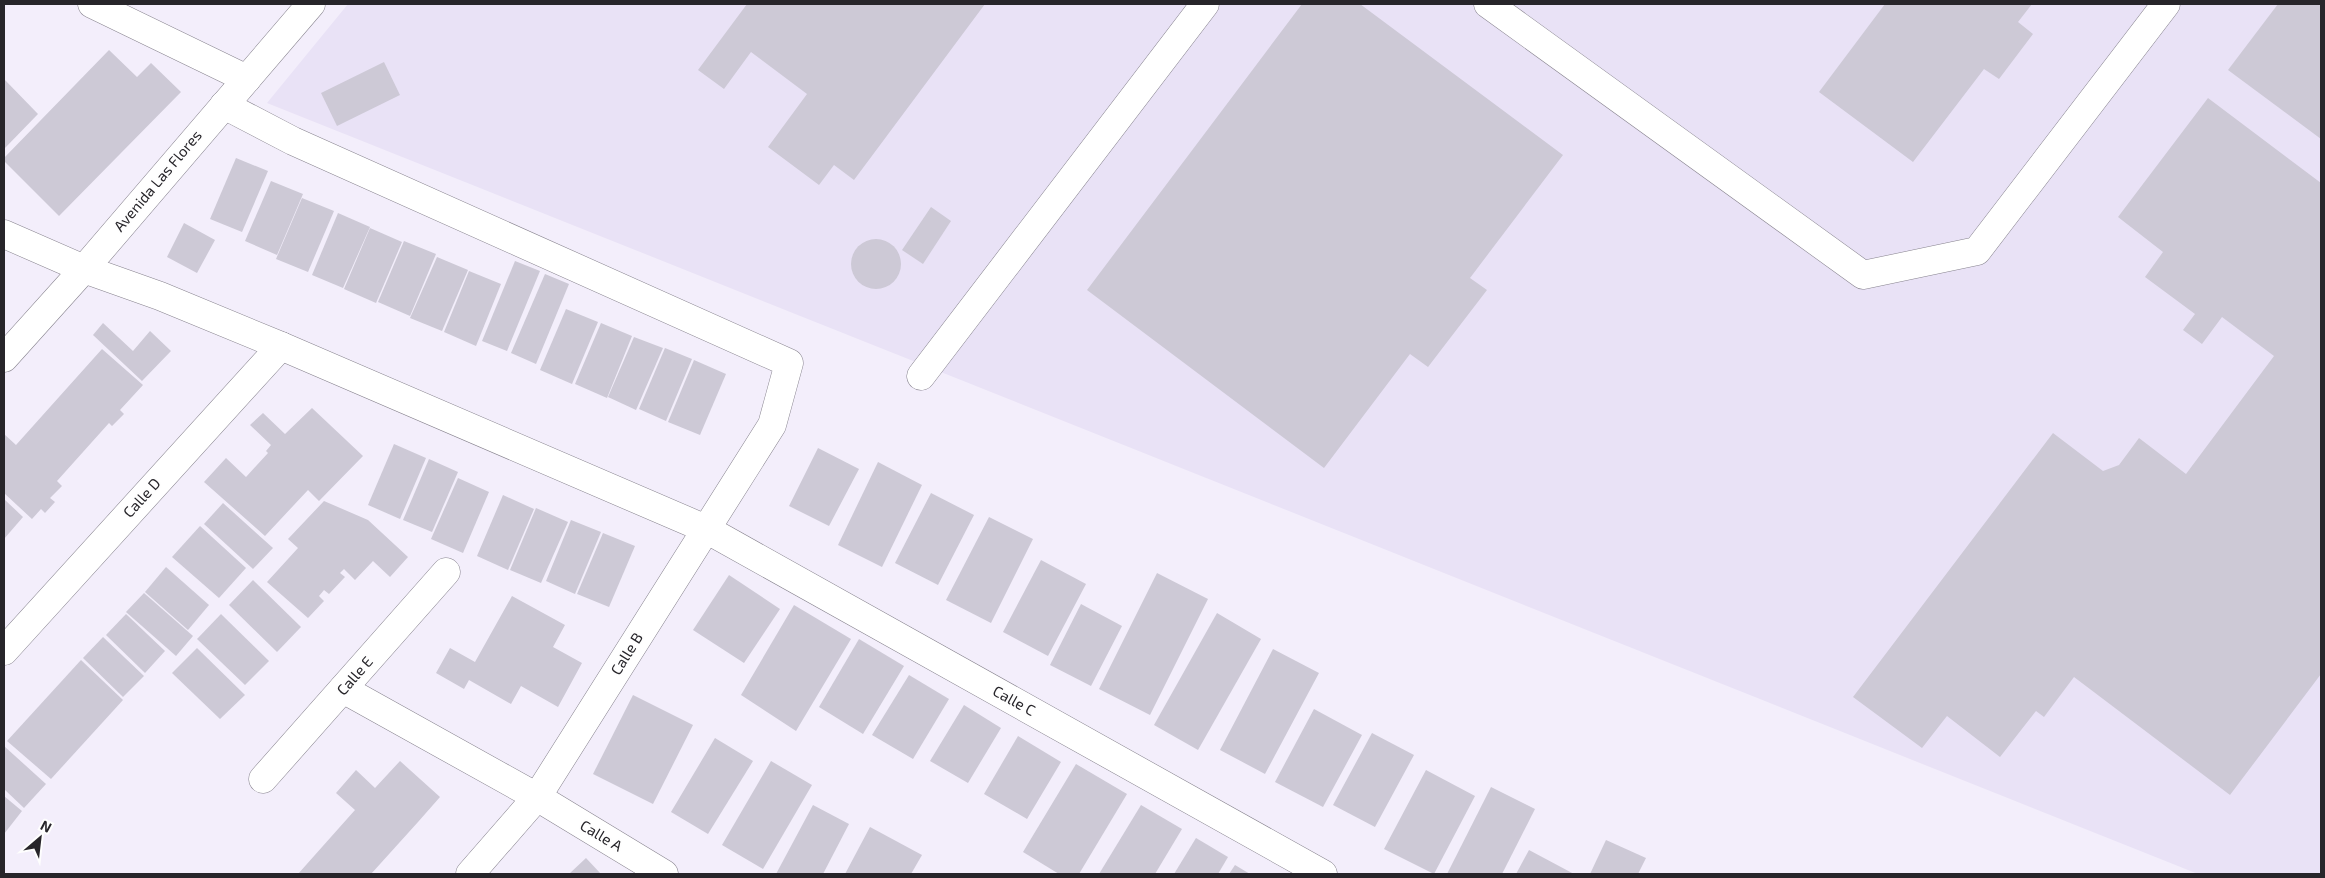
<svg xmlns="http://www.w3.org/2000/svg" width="2325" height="878" viewBox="0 0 2325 878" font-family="'Exo 2',sans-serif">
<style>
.built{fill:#e9e2f6}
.building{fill:#cdc9d6}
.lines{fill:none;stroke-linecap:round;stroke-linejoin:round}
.minor-casing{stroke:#87838e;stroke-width:29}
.minor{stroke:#fff;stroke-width:28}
.labels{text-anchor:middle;stroke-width:4;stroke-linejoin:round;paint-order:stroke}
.street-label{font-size:15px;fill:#27252a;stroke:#fefefe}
</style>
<rect width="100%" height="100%" fill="#f3eefb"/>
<path class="built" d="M 348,4 L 2321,4 L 2321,874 L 2198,874 L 267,103 Z"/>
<g class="building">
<path d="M 747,4 L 985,4 L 854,180 L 834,165 L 819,185 L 768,147 L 807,94 L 751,52 L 724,89 L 698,70 Z"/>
<path d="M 1302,4 L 1360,4 L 1563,155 L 1470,278 L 1487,290 L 1428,367 L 1410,354 L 1324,468 L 1087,290 Z"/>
<path d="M 1885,4 L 2032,4 L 2018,22 L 2033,34 L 1999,79 L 1984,69 L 1913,162 L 1819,92 Z"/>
<path d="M 2278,4 L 2321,4 L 2321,139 L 2228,70 Z"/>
<path d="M 109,50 L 137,77 L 151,63 L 181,92 L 59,216 L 4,161 L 4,158 Z"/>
<path d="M 384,62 L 400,95 L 337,126 L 321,93 Z"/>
<path d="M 4,79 L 38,114 L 4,149 Z"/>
<path d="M 2208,98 L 2321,183 L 2321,674 L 2230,795 L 2074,677 L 2044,717 L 2036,711 L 2000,757 L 1947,716 L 1922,748 L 1853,697 L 2053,433 L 2103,471 L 2119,465 L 2139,438 L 2186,474 L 2274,356 L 2222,317 L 2202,344 L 2183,330 L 2195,314 L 2145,277 L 2163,252 L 2118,217 Z"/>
<path d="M 236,158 L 268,171 L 242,232 L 210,219 Z"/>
<path d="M 271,181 L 303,194 L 277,255 L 245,241 Z"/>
<path d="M 302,198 L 334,211 L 308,272 L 276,259 Z"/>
<path d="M 931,207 L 951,221 L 923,264 L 902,250 Z"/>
<path d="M 338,213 L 370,227 L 343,288 L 312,275 Z"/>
<path d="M 184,223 L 215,240 L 197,273 L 167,257 Z"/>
<path d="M 370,228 L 402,242 L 376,303 L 344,289 Z"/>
<circle cx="876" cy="264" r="25"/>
<path d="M 404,241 L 436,254 L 410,316 L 378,302 Z"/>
<path d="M 437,257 L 468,270 L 442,331 L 410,318 Z"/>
<path d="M 515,261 L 540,271 L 507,351 L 482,341 Z"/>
<path d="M 469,271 L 501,284 L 476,346 L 444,332 Z"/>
<path d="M 545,274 L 569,284 L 536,364 L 511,353 Z"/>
<path d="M 566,309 L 598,322 L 572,384 L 540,370 Z"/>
<path d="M 103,323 L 133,351 L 150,331 L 171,351 L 142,381 L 93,335 Z"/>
<path d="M 601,323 L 632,336 L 607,398 L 575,384 Z"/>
<path d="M 634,337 L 663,348 L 636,410 L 608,397 Z"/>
<path d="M 665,348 L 692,359 L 666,421 L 639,409 Z"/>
<path d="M 102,349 L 143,385 L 120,410 L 124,414 L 112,426 L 109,423 L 57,481 L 62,486 L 50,498 L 55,502 L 45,513 L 41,509 L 32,519 L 4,493 L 4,434 L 16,445 Z"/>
<path d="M 694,360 L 726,374 L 700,435 L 668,422 Z"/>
<path d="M 312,408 L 363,456 L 319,501 L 308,490 L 265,536 L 204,482 L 226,458 L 246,477 L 268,453 L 266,451 L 271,445 L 250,425 L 263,413 L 285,434 Z"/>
<path d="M 394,444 L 426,458 L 400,519 L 368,505 Z"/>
<path d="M 818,448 L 859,469 L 829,526 L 789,506 Z"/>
<path d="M 429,459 L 458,472 L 432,532 L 403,520 Z"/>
<path d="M 878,462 L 922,485 L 882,567 L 838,545 Z"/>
<path d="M 458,478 L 489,492 L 463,553 L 431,539 Z"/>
<path d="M 931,493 L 974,515 L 938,585 L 895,563 Z"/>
<path d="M 503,495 L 534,509 L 508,570 L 477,556 Z"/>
<path d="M 4,499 L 23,517 L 4,539 Z"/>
<path d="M 324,501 L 368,520 L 408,557 L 390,577 L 373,561 L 355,580 L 344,569 L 340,573 L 345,577 L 329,594 L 324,590 L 319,596 L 324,601 L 308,618 L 267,582 L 298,548 L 288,539 Z"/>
<path d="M 223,503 L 273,548 L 253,569 L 204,524 Z"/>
<path d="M 536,508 L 568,522 L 541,583 L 510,570 Z"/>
<path d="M 989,517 L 1033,539 L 991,623 L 946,600 Z"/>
<path d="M 571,520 L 601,532 L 575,594 L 546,581 Z"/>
<path d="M 200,526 L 246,568 L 219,598 L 172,557 Z"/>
<path d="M 603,533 L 635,546 L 609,607 L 577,594 Z"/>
<path d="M 1041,560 L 1086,584 L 1048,656 L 1003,632 Z"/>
<path d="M 166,567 L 209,605 L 188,630 L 145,592 Z"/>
<path d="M 1157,573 L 1208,599 L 1150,715 L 1099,689 Z"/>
<path d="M 729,575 L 780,609 L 744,663 L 693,630 Z"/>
<path d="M 253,580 L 301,627 L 277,652 L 229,605 Z"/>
<path d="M 144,593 L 193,636 L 176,656 L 126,612 Z"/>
<path d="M 512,596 L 565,625 L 553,647 L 582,663 L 558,707 L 521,686 L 511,704 L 469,680 L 464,689 L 436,673 L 450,648 L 475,662 Z"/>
<path d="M 1081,604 L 1122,626 L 1091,686 L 1050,665 Z"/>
<path d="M 794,605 L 851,639 L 796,731 L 741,695 Z"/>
<path d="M 1217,613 L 1261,639 L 1198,750 L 1154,725 Z"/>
<path d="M 126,614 L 165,651 L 145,673 L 106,635 Z"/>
<path d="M 221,614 L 269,661 L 245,685 L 197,639 Z"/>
<path d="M 103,637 L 144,676 L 123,697 L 83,658 Z"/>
<path d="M 859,639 L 904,666 L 863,734 L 819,707 Z"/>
<path d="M 197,648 L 245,695 L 220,719 L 172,673 Z"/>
<path d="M 1273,649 L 1319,673 L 1265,774 L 1220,750 Z"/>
<path d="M 81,660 L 123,700 L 51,779 L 7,741 Z"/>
<path d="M 909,675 L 949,699 L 913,759 L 872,735 Z"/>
<path d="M 633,695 L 693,725 L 653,804 L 593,774 Z"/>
<path d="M 964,705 L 1001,728 L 968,783 L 930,761 Z"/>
<path d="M 1314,709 L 1362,735 L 1323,807 L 1275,782 Z"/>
<path d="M 1372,733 L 1414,755 L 1375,827 L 1333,805 Z"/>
<path d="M 1018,736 L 1061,762 L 1027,819 L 984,794 Z"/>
<path d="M 715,738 L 753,761 L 708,834 L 671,812 Z"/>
<path d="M 4,746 L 46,784 L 24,808 L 4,789 Z"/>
<path d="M 400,761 L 440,797 L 418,822 L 371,874 L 298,874 L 355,810 L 336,793 L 356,770 L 375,788 Z"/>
<path d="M 771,761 L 812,785 L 763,869 L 722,845 Z"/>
<path d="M 1076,764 L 1127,794 L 1079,874 L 1059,874 L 1023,852 Z"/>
<path d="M 1426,770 L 1475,796 L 1434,874 L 1384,849 Z"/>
<path d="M 1491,787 L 1535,809 L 1502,874 L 1447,874 Z"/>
<path d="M 4,796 L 22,811 L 4,834 Z"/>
<path d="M 813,805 L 849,824 L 823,874 L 776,874 Z"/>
<path d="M 1141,805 L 1182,829 L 1155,874 L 1099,874 Z"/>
<path d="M 870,827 L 922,855 L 911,874 L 845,874 Z"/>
<path d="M 1196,838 L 1228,857 L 1218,874 L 1174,874 Z"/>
<path d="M 1606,840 L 1646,858 L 1638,874 L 1590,874 Z"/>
<path d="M 1529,850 L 1574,874 L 1516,874 Z"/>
<path d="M 586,858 L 601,874 L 569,874 Z"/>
<path d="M 1235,865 L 1250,874 L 1229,874 Z"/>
</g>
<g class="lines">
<defs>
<g id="minor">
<path d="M 92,4 L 247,79"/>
<path d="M 1488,4 L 1863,275 L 1977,251 L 2166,4"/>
<path d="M 224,105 L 293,141 L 789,363 L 772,425 L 537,797 L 470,874"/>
<path d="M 4,234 L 84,269 L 160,296 L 281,346 L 706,529 L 1323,874"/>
<path d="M 4,358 L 84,269 L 311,4"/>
<path d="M 921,376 L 1205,4"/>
<path d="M 4,651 L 281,346"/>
<path d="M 343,689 L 537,797 L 664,874"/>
<path d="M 263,779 L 446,572"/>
</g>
</defs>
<use href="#minor" class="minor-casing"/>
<use href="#minor" class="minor"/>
</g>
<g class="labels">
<g class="street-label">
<text transform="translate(158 181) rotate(-50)" y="5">Avenida Las Flores</text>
<text transform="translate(142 498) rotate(-48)" y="5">Calle D</text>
<text transform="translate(627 654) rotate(-58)" y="5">Calle B</text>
<text transform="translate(355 676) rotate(-49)" y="5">Calle E</text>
<text transform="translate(1014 701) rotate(29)" y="5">Calle C</text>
<text transform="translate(601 836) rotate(31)" y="5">Calle A</text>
</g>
</g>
<rect width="2325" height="878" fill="none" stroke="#27252a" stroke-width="10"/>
<g transform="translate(40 838) rotate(28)" stroke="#fefefe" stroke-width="4" paint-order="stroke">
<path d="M0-4L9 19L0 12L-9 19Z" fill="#27252a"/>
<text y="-8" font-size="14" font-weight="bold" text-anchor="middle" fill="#27252a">N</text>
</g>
</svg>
